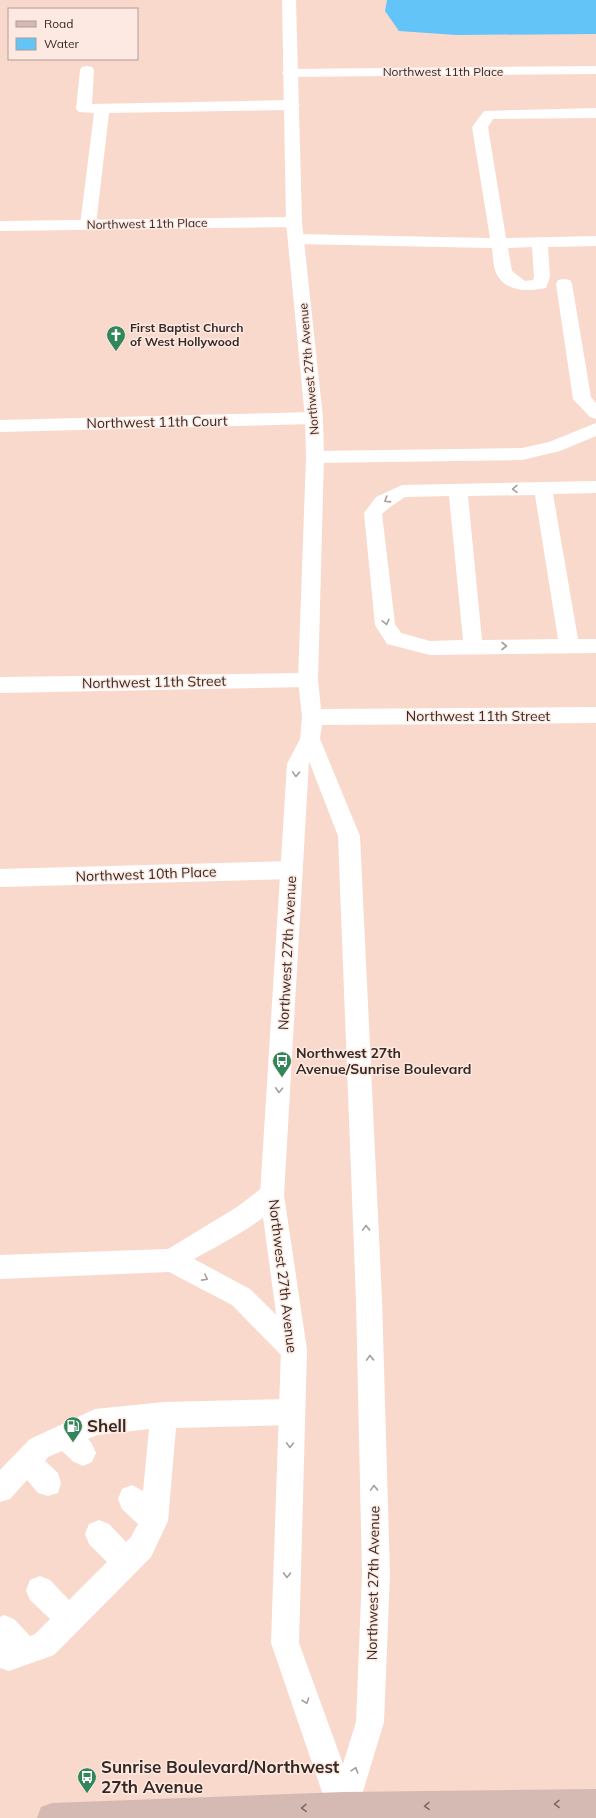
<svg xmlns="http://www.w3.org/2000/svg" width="596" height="1818" viewBox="0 0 596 1818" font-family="Mulish,sans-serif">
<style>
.water{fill:#62c4f7}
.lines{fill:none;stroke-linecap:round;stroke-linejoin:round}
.service{fill:#fff;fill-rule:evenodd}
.minor{fill:#fff;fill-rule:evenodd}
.tertiary{fill:#fff;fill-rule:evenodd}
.primary{fill:#d5bab4;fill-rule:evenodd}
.oneway{stroke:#a49f9c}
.oneway2{stroke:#7d6a65}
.labels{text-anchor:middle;stroke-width:3;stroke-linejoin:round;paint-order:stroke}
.far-street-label{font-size:12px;fill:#352924;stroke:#fde9e2}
.far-poi-label{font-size:12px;font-weight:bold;fill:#352924;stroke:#fde9e2;text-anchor:start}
.street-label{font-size:14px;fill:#352924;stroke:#fde9e2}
.poi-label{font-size:14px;font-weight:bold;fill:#352924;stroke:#fde9e2;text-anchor:start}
.near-poi-label{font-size:17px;font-weight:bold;fill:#352924;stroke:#fde9e2;text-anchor:start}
</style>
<rect width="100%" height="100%" fill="#fad9cd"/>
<path class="water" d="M 387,0 L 596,0 L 596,34 L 456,35 L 399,31 L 385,11 Z"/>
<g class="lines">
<g class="service">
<path d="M 87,66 L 92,67 L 94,70 L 92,104 L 292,100 L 297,102 L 300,105 L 297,108 L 292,110 L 109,113 L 96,225 L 94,228 L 88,230 L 82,228 L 80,225 L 94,113 L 79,112 L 76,109 L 80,70 L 82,67 Z"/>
<path d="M 596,108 L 596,118 L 493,119 L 488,127 L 506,238 L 596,236 L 596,246 L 548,247 L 550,277 L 546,288 C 528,292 505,292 496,273 C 493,266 493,255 492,248 L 296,244 L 290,242 L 288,239 L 290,236 L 296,234 L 490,238 L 472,127 L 484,111 ZM 532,247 L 534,277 L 533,280 L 525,281 L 512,271 L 508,248 Z"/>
<path d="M 564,279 L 570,280 L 572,284 L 591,397 L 596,403 L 596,419 L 590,417 L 573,399 L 556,284 L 558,280 Z"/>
<path d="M 596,423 L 596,436 L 560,451 L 522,460 L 315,463 L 309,461 L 306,457 L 309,453 L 315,451 L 522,448 L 549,442 Z"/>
<path d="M 596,481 L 596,493 L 553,494 L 578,639 L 596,639 L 596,653 L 430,655 L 387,644 L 375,625 L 364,513 L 376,497 L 402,485 ZM 535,495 L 558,639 L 482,640 L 468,496 ZM 449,496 L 463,640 L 430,641 L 401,633 L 395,624 L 382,514 L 390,507 L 405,497 Z"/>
<path d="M 272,1184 L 281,1187 L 284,1195 C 274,1218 217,1246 194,1259 L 250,1289 L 303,1341 L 307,1350 L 303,1359 L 294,1362 L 285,1359 L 232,1305 L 169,1272 L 0,1279 L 0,1255 L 168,1249 L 237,1207 L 263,1187 Z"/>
<path d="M 291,1399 L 300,1403 L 304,1412 L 300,1421 L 291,1425 L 176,1428 L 168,1521 L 151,1557 L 54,1655 L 9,1671 L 0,1668 L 0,1617 L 4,1615 L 14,1619 L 30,1636 L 35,1634 L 50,1619 L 30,1600 L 26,1590 L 30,1580 L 40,1576 L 50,1580 L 69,1600 L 107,1562 L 89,1544 L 85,1534 L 89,1524 L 99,1520 L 109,1524 L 126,1542 L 131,1537 L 138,1524 L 122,1509 L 118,1499 L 122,1489 L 132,1485 L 143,1491 L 149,1429 L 97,1435 L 88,1439 L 92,1444 L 96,1453 L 92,1462 L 83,1466 L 74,1462 L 62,1451 L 48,1457 L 45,1461 L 58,1473 L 61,1483 L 58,1493 L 48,1496 L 38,1493 L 27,1480 L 10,1499 L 0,1502 L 0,1470 L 30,1439 L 95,1409 L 164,1402 Z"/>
</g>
<g class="minor">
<path d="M 596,66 L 596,74 L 289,77 L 284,76 L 282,73 L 284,70 L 289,69 Z"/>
<path d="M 294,217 L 300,219 L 302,222 L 300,225 L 294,227 L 0,231 L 0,221 Z"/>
<path d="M 314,412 L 320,414 L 323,418 L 320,422 L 314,424 L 0,432 L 0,420 Z"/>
<path d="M 308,673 L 315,675 L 318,680 L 315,685 L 308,687 L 0,693 L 0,677 Z"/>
<path d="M 292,861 L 300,864 L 303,870 L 300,876 L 292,879 L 0,887 L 0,869 Z"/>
</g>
<path class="tertiary" d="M 282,0 L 296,0 L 302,222 L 323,418 L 324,457 L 318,680 L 321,709 L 596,707 L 596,723 L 322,725 L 320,739 L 360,836 L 382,1300 L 390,1574 L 384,1722 L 355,1818 L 331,1818 L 271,1643 L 281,1350 L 260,1195 L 287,764 L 300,739 L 302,717 L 298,680 L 306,457 L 305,418 L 286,222 ZM 309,761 L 338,836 L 356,1300 L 362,1574 L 356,1722 L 343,1764 L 299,1643 L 307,1350 L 284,1195 Z"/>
<path class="primary" d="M 596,1789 L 596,1818 L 37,1818 L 41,1807 L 52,1803 L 343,1792 Z"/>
</g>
<defs><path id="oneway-chevron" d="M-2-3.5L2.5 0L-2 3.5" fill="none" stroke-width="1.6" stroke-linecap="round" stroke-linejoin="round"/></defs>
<g class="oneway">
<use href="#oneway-chevron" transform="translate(515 489) rotate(179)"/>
<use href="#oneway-chevron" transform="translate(387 500) rotate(148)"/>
<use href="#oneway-chevron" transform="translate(386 622) rotate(76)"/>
<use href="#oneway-chevron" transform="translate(504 646)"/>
<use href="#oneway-chevron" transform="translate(296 774) rotate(92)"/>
<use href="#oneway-chevron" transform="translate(279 1090) rotate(93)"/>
<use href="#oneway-chevron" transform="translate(366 1228) rotate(-92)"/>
<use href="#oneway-chevron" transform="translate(205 1278) rotate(28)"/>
<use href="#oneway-chevron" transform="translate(370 1358) rotate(-92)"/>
<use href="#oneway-chevron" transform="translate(290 1445) rotate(91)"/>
<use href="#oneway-chevron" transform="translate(374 1488) rotate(-92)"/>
<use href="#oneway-chevron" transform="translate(287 1575) rotate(91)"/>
<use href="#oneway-chevron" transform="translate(306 1701) rotate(71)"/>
<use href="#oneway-chevron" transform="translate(355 1770) rotate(-72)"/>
</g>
<g class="oneway2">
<use href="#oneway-chevron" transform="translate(557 1804) rotate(179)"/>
<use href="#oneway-chevron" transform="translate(427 1806) rotate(179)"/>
<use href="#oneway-chevron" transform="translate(304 1808) rotate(178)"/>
</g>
<defs>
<symbol id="church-pin" viewBox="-11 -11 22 30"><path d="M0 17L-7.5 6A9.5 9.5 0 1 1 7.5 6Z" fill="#32875a" stroke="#fde9e2"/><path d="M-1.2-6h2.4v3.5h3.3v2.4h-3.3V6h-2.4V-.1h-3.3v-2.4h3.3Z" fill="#fff"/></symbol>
<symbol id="bus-pin" viewBox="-11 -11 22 30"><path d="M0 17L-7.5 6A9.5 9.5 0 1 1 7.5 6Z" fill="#32875a" stroke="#fde9e2"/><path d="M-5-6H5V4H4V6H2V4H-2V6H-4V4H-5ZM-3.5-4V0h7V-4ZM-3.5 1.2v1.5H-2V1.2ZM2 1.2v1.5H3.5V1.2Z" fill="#fff"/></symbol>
<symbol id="fuel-pin" viewBox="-11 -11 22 30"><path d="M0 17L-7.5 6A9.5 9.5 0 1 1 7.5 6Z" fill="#32875a" stroke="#fde9e2"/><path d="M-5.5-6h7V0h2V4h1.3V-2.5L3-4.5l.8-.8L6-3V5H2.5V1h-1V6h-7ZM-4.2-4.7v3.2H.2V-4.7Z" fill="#fff"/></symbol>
</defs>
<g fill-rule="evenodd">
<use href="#church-pin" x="105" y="324" width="22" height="30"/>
<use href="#bus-pin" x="271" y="1050" width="22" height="30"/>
<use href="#fuel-pin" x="62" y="1415" width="22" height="30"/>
<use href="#bus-pin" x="76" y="1766" width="22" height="30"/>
</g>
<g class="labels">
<g class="far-street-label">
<text x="443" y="76">Northwest 11th Place</text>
<text transform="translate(147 224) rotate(-1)" y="4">Northwest 11th Place</text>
<text transform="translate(309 369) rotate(-95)" y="4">Northwest 27th Avenue</text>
</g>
<g class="far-poi-label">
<text x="130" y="332">First Baptist Church<tspan x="130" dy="14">of West Hollywood</tspan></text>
</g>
<g class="street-label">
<text transform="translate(157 422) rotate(-1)" y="5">Northwest 11th Court</text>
<text transform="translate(154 682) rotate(-1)" y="5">Northwest 11th Street</text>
<text x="478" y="721">Northwest 11th Street</text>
<text transform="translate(146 874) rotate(-2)" y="5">Northwest 10th Place</text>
<text transform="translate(287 953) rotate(-87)" y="5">Northwest 27th Avenue</text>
<text transform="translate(283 1276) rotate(83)" y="5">Northwest 27th Avenue</text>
<text transform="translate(373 1583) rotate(-89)" y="5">Northwest 27th Avenue</text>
</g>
<g class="poi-label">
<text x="296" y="1058">Northwest 27th<tspan x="296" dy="16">Avenue/Sunrise Boulevard</tspan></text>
</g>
<g class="near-poi-label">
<text x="87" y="1432">Shell</text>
<text x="101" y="1773">Sunrise Boulevard/Northwest<tspan x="101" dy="20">27th Avenue</tspan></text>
</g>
</g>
<rect x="8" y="8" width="130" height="52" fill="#fde9e2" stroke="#ad9c96"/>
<rect x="16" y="21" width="20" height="6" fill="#d5bab4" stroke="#ad9c96"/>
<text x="44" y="28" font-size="12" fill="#352924">Road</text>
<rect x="16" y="38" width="20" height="12" fill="#62c4f7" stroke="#ad9c96"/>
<text x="44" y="48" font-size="12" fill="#352924">Water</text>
</svg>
